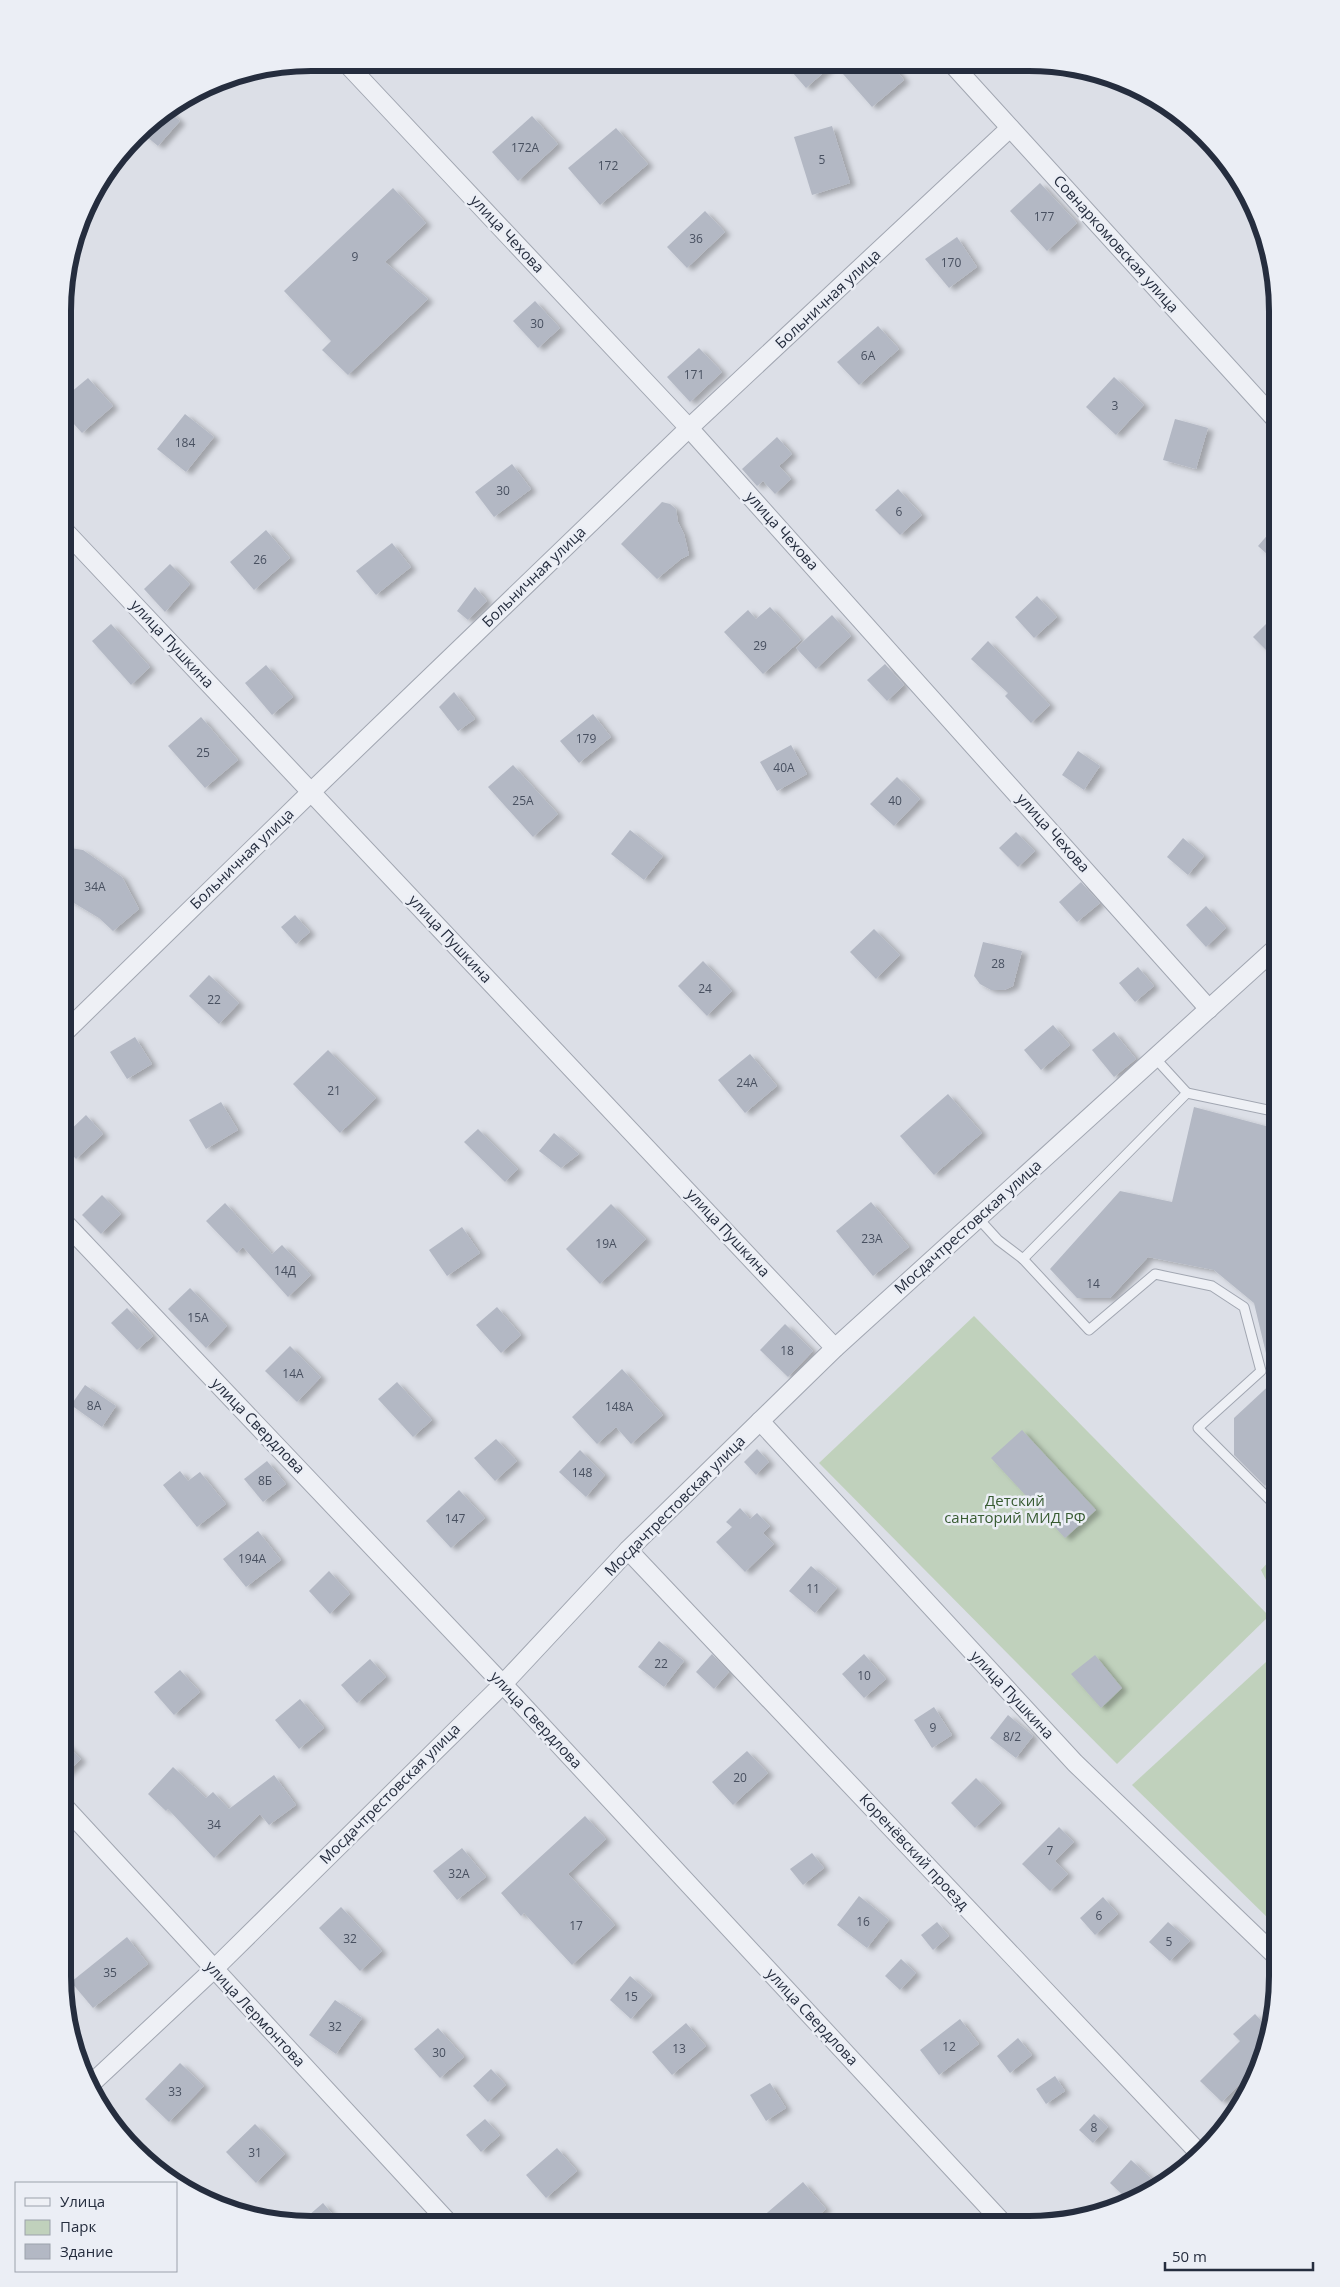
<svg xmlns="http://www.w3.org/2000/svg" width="1340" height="2287" viewBox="0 0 1340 2287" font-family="'Open Sans',sans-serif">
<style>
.green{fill:#c0d1bc}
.building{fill:#b3b8c4;filter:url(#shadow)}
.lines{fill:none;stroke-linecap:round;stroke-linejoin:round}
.lane-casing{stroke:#a1a6b1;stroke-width:11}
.street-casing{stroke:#a1a6b1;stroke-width:20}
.lane{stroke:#eef0f5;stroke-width:9}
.street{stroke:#eef0f5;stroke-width:18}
.labels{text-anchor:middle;stroke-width:5;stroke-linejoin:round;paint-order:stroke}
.number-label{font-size:12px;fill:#485060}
.street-label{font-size:15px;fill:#252d3e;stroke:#ebeef5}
.park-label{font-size:15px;fill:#375b31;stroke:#ebeef5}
.rim{fill:none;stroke:#252d3e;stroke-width:6}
</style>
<defs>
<filter id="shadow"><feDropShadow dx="5.5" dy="3" stdDeviation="2.5" flood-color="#0004"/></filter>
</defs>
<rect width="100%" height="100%" fill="#dcdfe7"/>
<g class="green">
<path d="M 974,1316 L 1269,1616 L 1117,1764 L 819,1463 Z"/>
<path d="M 1277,1552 L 1277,1602 L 1261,1570 Z"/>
<path d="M 1277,1652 L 1277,1927 L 1132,1785 Z"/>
</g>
<g class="building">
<path d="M 786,65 L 820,66 L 831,66 L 806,88 Z"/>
<path d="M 836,66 L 893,66 L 904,80 L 872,107 Z"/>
<path d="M 168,111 L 180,121 L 158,146 L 141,132 L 147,124 Z"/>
<path d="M 532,116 L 558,144 L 518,181 L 492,152 Z"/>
<path d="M 832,126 L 850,183 L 812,195 L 794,137 Z"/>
<path d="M 616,128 L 648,164 L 600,205 L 568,168 Z"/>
<path d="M 1040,183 L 1077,223 L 1047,251 L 1010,211 Z"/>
<path d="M 393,188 L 426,223 L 385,262 L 428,299 L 348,375 L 322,350 L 331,341 L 284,291 Z"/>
<path d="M 705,211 L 725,232 L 687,268 L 667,247 Z"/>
<path d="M 957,237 L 977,267 L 949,288 L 925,259 Z"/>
<path d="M 535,301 L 560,328 L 538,348 L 513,321 Z"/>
<path d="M 878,326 L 899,349 L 859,385 L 837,362 Z"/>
<path d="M 699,348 L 722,372 L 690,402 L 667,377 Z"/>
<path d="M 1114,377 L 1144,405 L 1116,435 L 1086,407 Z"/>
<path d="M 88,378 L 113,406 L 82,433 L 64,413 L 64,398 Z"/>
<path d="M 185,414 L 214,437 L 186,472 L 157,449 Z"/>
<path d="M 1175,419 L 1208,428 L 1196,469 L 1163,460 Z"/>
<path d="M 777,437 L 792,454 L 779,466 L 791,479 L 775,494 L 763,481 L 757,486 L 742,469 Z"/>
<path d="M 512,464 L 531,489 L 494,517 L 475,492 Z"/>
<path d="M 898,489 L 922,515 L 900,535 L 875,510 Z"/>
<path d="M 662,502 L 670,504 L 676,509 L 678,522 L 684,534 L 689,555 L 681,559 L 657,579 L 621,544 Z"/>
<path d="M 1277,524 L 1277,563 L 1258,546 Z"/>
<path d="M 266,530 L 290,558 L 254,590 L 230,562 Z"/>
<path d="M 392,543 L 411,567 L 376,595 L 356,571 Z"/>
<path d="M 170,564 L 190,584 L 165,612 L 144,589 Z"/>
<path d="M 475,587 L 487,601 L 468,620 L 457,611 Z"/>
<path d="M 1037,596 L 1057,617 L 1034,638 L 1015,617 Z"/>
<path d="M 770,607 L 801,640 L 763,674 L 724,632 L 748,610 L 756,619 Z"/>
<path d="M 1277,613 L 1277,661 L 1253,637 Z"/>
<path d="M 832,615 L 851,636 L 816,669 L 796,648 Z"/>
<path d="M 111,624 L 150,667 L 131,685 L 92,641 Z"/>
<path d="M 988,641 L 1050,705 L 1031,723 L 1005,696 L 1008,693 L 971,659 Z"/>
<path d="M 885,664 L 904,685 L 887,701 L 867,680 Z"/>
<path d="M 266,665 L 293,697 L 272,715 L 245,683 Z"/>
<path d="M 454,692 L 475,719 L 458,731 L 439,707 Z"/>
<path d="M 593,714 L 611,737 L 579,763 L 560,741 Z"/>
<path d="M 201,717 L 238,760 L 205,788 L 168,746 Z"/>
<path d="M 791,745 L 807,774 L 777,791 L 760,762 Z"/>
<path d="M 1078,751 L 1100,766 L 1084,790 L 1062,775 Z"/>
<path d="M 513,765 L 558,814 L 533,837 L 488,787 Z"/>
<path d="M 897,777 L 920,799 L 894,826 L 870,804 Z"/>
<path d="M 630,830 L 663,856 L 644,880 L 611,854 Z"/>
<path d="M 1016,832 L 1035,851 L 1018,867 L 999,848 Z"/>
<path d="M 1183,838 L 1204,856 L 1188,875 L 1167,857 Z"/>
<path d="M 64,847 L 83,850 L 122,877 L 139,909 L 113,931 L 99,918 L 64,897 Z"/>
<path d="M 1081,882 L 1100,903 L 1077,922 L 1059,902 Z"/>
<path d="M 1206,906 L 1226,928 L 1206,947 L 1186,925 Z"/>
<path d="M 295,915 L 310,932 L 296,944 L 281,927 Z"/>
<path d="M 874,929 L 900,955 L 876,979 L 850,952 Z"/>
<path d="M 983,942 L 1022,951 L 1013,986 L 1004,990 L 991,990 L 980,984 L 974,976 Z"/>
<path d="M 703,961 L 732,991 L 707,1016 L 678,986 Z"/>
<path d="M 1138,967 L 1154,986 L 1135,1002 L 1119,983 Z"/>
<path d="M 209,975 L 239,1003 L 219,1024 L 189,996 Z"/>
<path d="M 1053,1025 L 1070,1045 L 1041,1070 L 1024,1050 Z"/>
<path d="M 1114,1032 L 1136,1059 L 1114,1077 L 1092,1050 Z"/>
<path d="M 135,1037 L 152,1064 L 127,1079 L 110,1052 Z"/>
<path d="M 328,1050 L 376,1098 L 340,1133 L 293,1084 Z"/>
<path d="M 750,1054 L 777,1086 L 745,1113 L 718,1080 Z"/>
<path d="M 948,1094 L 982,1133 L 934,1175 L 900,1136 Z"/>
<path d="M 221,1102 L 238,1130 L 206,1149 L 189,1120 Z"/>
<path d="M 1194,1107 L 1277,1129 L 1277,1373 L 1271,1374 L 1254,1303 L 1214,1270 L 1148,1257 L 1110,1298 L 1077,1298 L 1050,1269 L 1120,1191 L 1172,1202 Z"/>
<path d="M 86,1115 L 103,1134 L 76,1159 L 64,1146 L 64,1136 Z"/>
<path d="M 478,1129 L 518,1169 L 505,1182 L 464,1142 Z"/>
<path d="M 554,1133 L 579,1154 L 561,1168 L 539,1151 Z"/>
<path d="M 102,1195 L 121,1214 L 101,1234 L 82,1215 Z"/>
<path d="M 871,1202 L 909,1247 L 873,1276 L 836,1231 Z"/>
<path d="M 225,1203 L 272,1254 L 282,1245 L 311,1275 L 288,1297 L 243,1247 L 237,1253 L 206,1221 Z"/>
<path d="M 611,1204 L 646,1239 L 600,1284 L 566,1249 Z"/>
<path d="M 462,1227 L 480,1253 L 447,1276 L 429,1250 Z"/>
<path d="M 190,1288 L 227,1326 L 206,1348 L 168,1309 Z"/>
<path d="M 497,1307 L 521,1335 L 501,1353 L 476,1325 Z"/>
<path d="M 127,1308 L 153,1336 L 137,1350 L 111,1323 Z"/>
<path d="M 785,1324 L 813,1351 L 788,1377 L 760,1350 Z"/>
<path d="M 290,1346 L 321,1377 L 297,1402 L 265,1371 Z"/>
<path d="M 622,1369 L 663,1415 L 631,1444 L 616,1427 L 597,1444 L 572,1417 Z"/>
<path d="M 1277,1378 L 1277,1474 L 1265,1486 L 1234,1455 L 1234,1418 Z"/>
<path d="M 397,1382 L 432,1420 L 413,1437 L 378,1399 Z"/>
<path d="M 85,1385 L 116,1406 L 102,1427 L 71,1405 Z"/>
<path d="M 1022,1430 L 1096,1510 L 1065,1538 L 991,1458 Z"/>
<path d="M 496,1439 L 517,1461 L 495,1481 L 474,1458 Z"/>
<path d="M 757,1449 L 769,1462 L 756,1475 L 744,1462 Z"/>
<path d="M 580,1450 L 605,1475 L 586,1497 L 559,1472 Z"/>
<path d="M 267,1461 L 286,1484 L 263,1502 L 244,1479 Z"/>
<path d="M 180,1471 L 188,1481 L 200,1472 L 226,1504 L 197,1527 L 163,1485 Z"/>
<path d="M 459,1490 L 485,1518 L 451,1548 L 426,1521 Z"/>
<path d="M 740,1508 L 750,1519 L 757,1513 L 770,1526 L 763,1533 L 774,1544 L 745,1572 L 716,1542 L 732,1527 L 726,1522 Z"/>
<path d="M 258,1531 L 281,1560 L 246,1587 L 223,1559 Z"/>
<path d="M 811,1566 L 837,1588 L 815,1613 L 789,1591 Z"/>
<path d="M 329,1571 L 350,1594 L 330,1614 L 309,1591 Z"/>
<path d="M 659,1641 L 684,1661 L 664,1687 L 638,1667 Z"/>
<path d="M 712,1654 L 729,1672 L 714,1689 L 696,1672 Z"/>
<path d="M 864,1654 L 886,1679 L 864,1698 L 842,1674 Z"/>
<path d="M 1095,1655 L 1122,1688 L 1101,1708 L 1071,1674 Z"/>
<path d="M 370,1659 L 386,1677 L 357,1703 L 341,1685 Z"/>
<path d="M 180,1670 L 200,1692 L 174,1715 L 154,1692 Z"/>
<path d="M 300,1699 L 324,1728 L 299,1749 L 275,1720 Z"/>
<path d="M 934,1707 L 952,1735 L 932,1748 L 914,1720 Z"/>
<path d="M 1008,1715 L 1033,1736 L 1016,1758 L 990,1738 Z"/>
<path d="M 63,1741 L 81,1759 L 63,1777 Z"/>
<path d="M 747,1751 L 768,1773 L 733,1805 L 712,1782 Z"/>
<path d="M 173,1767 L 206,1798 L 213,1792 L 229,1809 L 274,1775 L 296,1805 L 269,1825 L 260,1814 L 214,1858 L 168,1809 L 166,1811 L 148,1794 Z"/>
<path d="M 976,1778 L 1001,1803 L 975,1828 L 951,1803 Z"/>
<path d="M 585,1816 L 606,1839 L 568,1874 L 615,1925 L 572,1965 L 524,1913 L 521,1916 L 501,1893 Z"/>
<path d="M 1059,1827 L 1074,1842 L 1055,1861 L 1068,1874 L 1050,1891 L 1022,1864 Z"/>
<path d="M 462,1848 L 486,1877 L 457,1900 L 433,1871 Z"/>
<path d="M 812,1853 L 824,1868 L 803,1885 L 790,1869 Z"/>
<path d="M 859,1896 L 889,1920 L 867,1948 L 837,1925 Z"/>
<path d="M 1103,1897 L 1118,1914 L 1095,1935 L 1080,1918 Z"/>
<path d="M 341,1907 L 382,1951 L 360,1971 L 319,1928 Z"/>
<path d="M 937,1922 L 949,1936 L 933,1950 L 921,1935 Z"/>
<path d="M 1168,1922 L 1190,1941 L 1170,1961 L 1149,1942 Z"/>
<path d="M 127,1937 L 148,1964 L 93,2008 L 71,1982 Z"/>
<path d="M 901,1959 L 916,1973 L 900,1990 L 885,1976 Z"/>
<path d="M 630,1976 L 652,1995 L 631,2019 L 610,2000 Z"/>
<path d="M 335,2000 L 362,2018 L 336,2054 L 309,2035 Z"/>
<path d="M 1255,2014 L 1269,2029 L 1261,2062 L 1222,2102 L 1200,2081 L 1240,2041 L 1233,2034 Z"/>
<path d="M 960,2019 L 979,2044 L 939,2075 L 920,2050 Z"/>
<path d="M 686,2023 L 706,2046 L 672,2075 L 652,2052 Z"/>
<path d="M 438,2028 L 464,2057 L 440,2078 L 414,2049 Z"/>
<path d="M 1018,2038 L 1032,2055 L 1010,2073 L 997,2056 Z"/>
<path d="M 180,2063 L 204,2086 L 169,2122 L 145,2099 Z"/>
<path d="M 491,2069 L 506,2085 L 488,2102 L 473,2086 Z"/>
<path d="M 1055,2076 L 1065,2091 L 1046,2104 L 1036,2089 Z"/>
<path d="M 770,2083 L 786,2108 L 766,2121 L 750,2095 Z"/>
<path d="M 1094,2114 L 1108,2127 L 1093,2143 L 1079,2130 Z"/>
<path d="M 485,2119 L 500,2135 L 481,2152 L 466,2135 Z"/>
<path d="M 255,2124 L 285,2154 L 256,2183 L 226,2152 Z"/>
<path d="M 557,2148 L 577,2171 L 546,2198 L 526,2175 Z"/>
<path d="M 1131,2160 L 1154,2181 L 1144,2193 L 1129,2201 L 1110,2183 Z"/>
<path d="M 803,2182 L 826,2209 L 809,2224 L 754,2224 Z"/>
<path d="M 323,2203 L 340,2223 L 301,2222 Z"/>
</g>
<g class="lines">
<defs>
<g id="lane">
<path d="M 1187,1093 L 1277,1112"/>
<path d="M 978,1218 L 998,1240 L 1023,1259 L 1187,1093 L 1155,1058"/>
<path d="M 1023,1259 L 1089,1330 L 1155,1274 L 1212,1286 L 1244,1307 L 1261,1371 L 1198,1428 L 1271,1501 L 1277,1495"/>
</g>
<g id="street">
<path d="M 346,63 L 689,428 L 1209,1009"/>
<path d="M 954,66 L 1277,421"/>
<path d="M 64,530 L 835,1348"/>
<path d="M 64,1033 L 311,792 L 689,428 L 1010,128"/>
<path d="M 63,1221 L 514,1696 L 1004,2224"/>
<path d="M 760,1421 L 1075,1763 L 1277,1957"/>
<path d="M 628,1550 L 1200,2154"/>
<path d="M 63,1805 L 449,2223"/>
<path d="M 91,2084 L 214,1969 L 503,1684 L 628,1550 L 835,1348 L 1277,947"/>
</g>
</defs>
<use href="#lane" class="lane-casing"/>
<use href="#street" class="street-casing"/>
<use href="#lane" class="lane"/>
<use href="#street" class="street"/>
</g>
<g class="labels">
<g class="number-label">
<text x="525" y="152">172А</text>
<text x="822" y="164">5</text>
<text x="608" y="170">172</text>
<text x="1044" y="221">177</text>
<text x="696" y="243">36</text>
<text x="355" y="261">9</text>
<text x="951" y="267">170</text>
<text x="537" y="328">30</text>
<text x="868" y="360">6А</text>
<text x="694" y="379">171</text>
<text x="1115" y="410">3</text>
<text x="185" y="447">184</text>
<text x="503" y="495">30</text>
<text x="899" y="516">6</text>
<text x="260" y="564">26</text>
<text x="760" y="650">29</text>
<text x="586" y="743">179</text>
<text x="203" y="757">25</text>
<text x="784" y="772">40А</text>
<text x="523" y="805">25А</text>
<text x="895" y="805">40</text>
<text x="95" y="891">34А</text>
<text x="998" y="968">28</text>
<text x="705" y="993">24</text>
<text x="214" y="1004">22</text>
<text x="747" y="1087">24А</text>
<text x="334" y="1095">21</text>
<text x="872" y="1243">23А</text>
<text x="606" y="1248">19А</text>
<text x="285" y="1275">14Д</text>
<text x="1093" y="1288">14</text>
<text x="198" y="1322">15А</text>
<text x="787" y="1355">18</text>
<text x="293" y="1378">14А</text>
<text x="94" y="1410">8А</text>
<text x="619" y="1411">148А</text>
<text x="582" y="1477">148</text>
<text x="265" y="1485">8Б</text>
<text x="455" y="1523">147</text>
<text x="252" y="1563">194А</text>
<text x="813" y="1593">11</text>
<text x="661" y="1668">22</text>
<text x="864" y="1680">10</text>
<text x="933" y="1732">9</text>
<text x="1012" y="1741">8/2</text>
<text x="740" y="1782">20</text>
<text x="214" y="1829">34</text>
<text x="1050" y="1855">7</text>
<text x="459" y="1878">32А</text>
<text x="1099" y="1920">6</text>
<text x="863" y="1926">16</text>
<text x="576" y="1930">17</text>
<text x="350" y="1943">32</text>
<text x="1169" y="1946">5</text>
<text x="110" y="1977">35</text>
<text x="631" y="2001">15</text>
<text x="335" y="2031">32</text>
<text x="949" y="2051">12</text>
<text x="679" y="2053">13</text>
<text x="439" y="2057">30</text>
<text x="175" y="2096">33</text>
<text x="1094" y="2132">8</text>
<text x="255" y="2157">31</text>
</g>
<g class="street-label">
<text transform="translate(507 234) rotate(47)" y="5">улица Чехова</text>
<text transform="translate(1116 244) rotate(48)" y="5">Совнаркомовская улица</text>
<text transform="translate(828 299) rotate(-43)" y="5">Больничная улица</text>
<text transform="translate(782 531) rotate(48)" y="5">улица Чехова</text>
<text transform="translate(534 577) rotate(-44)" y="5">Больничная улица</text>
<text transform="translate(172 644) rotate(47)" y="5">улица Пушкина</text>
<text transform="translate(1053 833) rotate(48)" y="5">улица Чехова</text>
<text transform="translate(242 859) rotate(-44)" y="5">Больничная улица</text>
<text transform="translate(450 939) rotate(47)" y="5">улица Пушкина</text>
<text transform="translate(968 1227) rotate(-42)" y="5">Мосдачтрестовская улица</text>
<text transform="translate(728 1233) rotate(47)" y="5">улица Пушкина</text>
<text transform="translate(258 1426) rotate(46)" y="5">улица Свердлова</text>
<text transform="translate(675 1506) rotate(-45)" y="5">Мосдачтрестовская улица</text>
<text transform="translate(1012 1695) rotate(47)" y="5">улица Пушкина</text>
<text transform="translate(536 1720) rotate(47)" y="5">улица Свердлова</text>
<text transform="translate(390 1794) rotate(-45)" y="5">Мосдачтрестовская улица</text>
<text transform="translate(914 1852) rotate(47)" y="5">Коренёвский проезд</text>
<text transform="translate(255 2014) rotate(47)" y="5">улица Лермонтова</text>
<text transform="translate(812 2017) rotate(47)" y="5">улица Свердлова</text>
</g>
<g class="park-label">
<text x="1015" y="1506">Детский<tspan x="1015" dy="17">санаторий МИД РФ</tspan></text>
</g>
</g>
<path d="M0 0H1340V2287H0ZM311 71H1029A240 240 0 0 1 1269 311V1976A240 240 0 0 1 1029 2216H311A240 240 0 0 1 71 1976V311A240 240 0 0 1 311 71Z" fill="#ebeef5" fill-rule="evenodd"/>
<path class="rim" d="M311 71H1029A240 240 0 0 1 1269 311V1976A240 240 0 0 1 1029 2216H311A240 240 0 0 1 71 1976V311A240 240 0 0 1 311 71Z"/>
<rect x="15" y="2182" width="162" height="90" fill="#ebeef5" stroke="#9ca1ac"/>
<rect x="25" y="2198" width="25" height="8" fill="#eef0f5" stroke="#9ca1ac"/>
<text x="60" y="2207" font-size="15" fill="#252d3e">Улица</text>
<rect x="25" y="2220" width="25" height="15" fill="#c0d1bc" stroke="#9ca1ac"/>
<text x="60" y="2232" font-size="15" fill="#252d3e">Парк</text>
<rect x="25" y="2244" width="25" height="15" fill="#b3b8c4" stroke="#9ca1ac"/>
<text x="60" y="2257" font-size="15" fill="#252d3e">Здание</text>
<path d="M1165 2262v8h148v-8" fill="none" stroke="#252d3e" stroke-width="2.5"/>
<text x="1172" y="2262" font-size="15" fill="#252d3e" stroke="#ebeef5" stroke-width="4" paint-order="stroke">50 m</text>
</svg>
